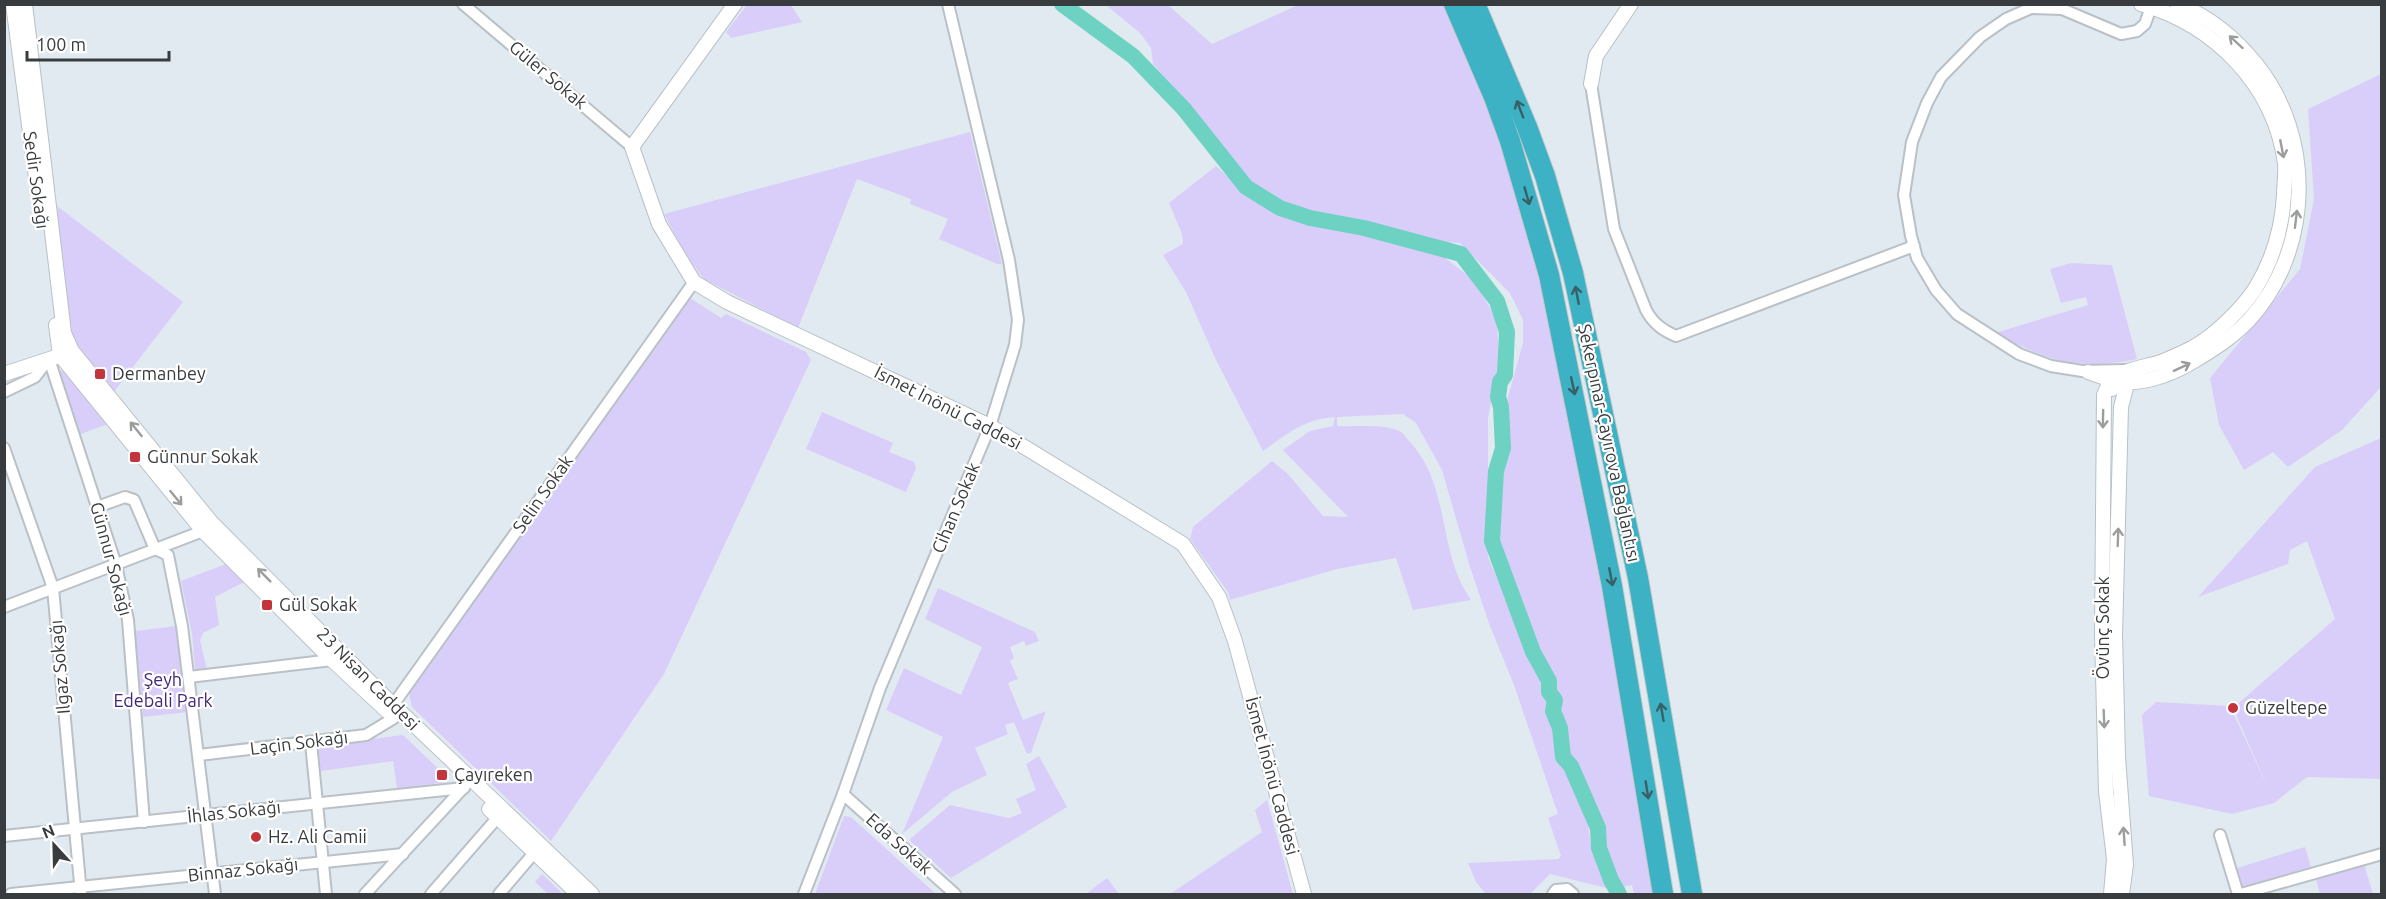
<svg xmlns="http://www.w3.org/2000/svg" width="2386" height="899" viewBox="0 0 2386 899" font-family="Ubuntu,sans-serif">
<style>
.green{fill:#d9cef9}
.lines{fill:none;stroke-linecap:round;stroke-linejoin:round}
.river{stroke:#6dd2c1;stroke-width:16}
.minor-casing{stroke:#b9c1c7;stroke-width:14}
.tertiary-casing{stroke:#b9c1c7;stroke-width:16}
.motorway-casing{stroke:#c8c8c9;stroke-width:22}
.minor{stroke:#fff;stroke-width:10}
.tertiary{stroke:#fff;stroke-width:14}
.motorway{stroke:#3cb2c4;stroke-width:20}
.oneway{stroke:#9c9e9e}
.oneway2{stroke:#3a5f66}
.poi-dot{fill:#c3343b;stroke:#fff;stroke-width:2}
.labels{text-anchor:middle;stroke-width:4.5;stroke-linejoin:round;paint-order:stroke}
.street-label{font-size:18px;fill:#393c3e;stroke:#fff}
.poi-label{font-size:18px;fill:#393c3e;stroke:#fff;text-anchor:start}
.park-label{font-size:18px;fill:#442776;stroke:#fff}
</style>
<rect width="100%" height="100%" fill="#e1eaf0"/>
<g class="green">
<path d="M 747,5 L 791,5 L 802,22 L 731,38 L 726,32 Z"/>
<path d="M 1106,5 L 1168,5 L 1212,44 L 1298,5 L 1443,5 L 1487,105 L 1513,184 L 1537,268 L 1575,441 L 1598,567 L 1653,894 L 1634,894 L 1632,885 L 1618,888 L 1606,856 L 1601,824 L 1592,801 L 1569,754 L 1559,699 L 1554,691 L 1553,680 L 1530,633 L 1519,600 L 1496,544 L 1499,534 L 1501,473 L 1505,451 L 1505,418 L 1506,404 L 1523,343 L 1523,320 L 1510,293 L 1460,243 L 1429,241 L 1328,216 L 1316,215 L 1284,205 L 1247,182 L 1201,121 L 1153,64 L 1151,48 L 1140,33 Z"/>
<path d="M 2381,74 L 2381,387 L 2342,430 L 2288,467 L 2273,452 L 2244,470 L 2219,425 L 2210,378 L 2300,269 L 2314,199 L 2308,109 Z"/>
<path d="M 970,132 L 1002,264 L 997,264 L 939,239 L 948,219 L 910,204 L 911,199 L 857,179 L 798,328 L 704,279 L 687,257 L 664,214 Z"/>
<path d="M 1216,166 L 1250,197 L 1310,225 L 1358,230 L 1436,251 L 1474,280 L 1497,320 L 1499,364 L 1488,417 L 1488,557 L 1540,675 L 1541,686 L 1547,699 L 1559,758 L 1587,816 L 1591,846 L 1606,888 L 1550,874 L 1530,894 L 1486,894 L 1476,882 L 1468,863 L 1558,859 L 1561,856 L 1548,818 L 1558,814 L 1514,685 L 1490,626 L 1470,567 L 1442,470 L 1416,423 L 1403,414 L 1337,417 L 1337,426 C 1353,427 1386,423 1401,432 C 1404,434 1407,439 1410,442 C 1451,486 1437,552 1471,600 L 1413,610 L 1396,558 L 1337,569 L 1230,600 L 1228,592 L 1190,539 L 1193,527 L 1272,461 L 1288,474 L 1323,516 L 1348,517 L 1283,450 L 1310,431 L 1333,426 L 1335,417 C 1304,419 1287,434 1263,451 L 1216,360 L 1186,292 L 1163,255 L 1183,244 L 1182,234 L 1169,203 Z"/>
<path d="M 57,206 L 183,302 L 113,393 L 78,348 L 70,328 Z"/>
<path d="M 2071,263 L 2112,265 L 2137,359 C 2077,371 2048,361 1995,333 L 2088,305 L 2086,297 L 2061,303 L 2050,269 Z"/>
<path d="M 690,298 L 721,318 L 726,314 L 806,352 L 811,360 L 664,674 L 551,841 L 412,707 L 409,694 Z"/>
<path d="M 63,370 L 108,424 L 78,435 L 57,372 Z"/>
<path d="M 822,412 L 893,443 L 889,452 L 914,462 L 916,468 L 906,492 L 806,449 Z"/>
<path d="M 2381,438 L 2381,779 L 2307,777 L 2274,803 L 2232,814 L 2149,796 L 2142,715 L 2156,702 L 2230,706 L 2268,788 L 2233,708 L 2335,619 L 2307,541 L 2290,550 L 2288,564 L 2198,597 L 2315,467 Z"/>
<path d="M 226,564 L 244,582 L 215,597 L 219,625 L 203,633 L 200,640 L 207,670 L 198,672 L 195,668 L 192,634 L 181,581 Z"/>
<path d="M 938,588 L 1035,632 L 1039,641 L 1026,646 L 1024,641 L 1010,647 L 1014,658 L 1010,661 L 1018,679 L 1008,683 L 1023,720 L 1046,711 L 1031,753 L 1027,754 L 1014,722 L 1005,725 L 1008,734 L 975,748 L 987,775 L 952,792 L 902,834 L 943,737 L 886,710 L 904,668 L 961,695 L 982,647 L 925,619 Z"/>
<path d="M 177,626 L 188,712 L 143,717 L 135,631 Z"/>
<path d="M 403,735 L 444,774 L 446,782 L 397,789 L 393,761 L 321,771 L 317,746 Z"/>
<path d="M 1039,756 L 1067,807 L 951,878 L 909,840 L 950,805 L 1009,818 L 1022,813 L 1016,799 L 1036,790 L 1026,764 Z"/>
<path d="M 1267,800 L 1293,894 L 1170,894 L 1262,832 L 1255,810 Z"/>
<path d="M 844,816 L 851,817 L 936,894 L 815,894 Z"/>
<path d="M 2305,847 L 2311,867 L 2243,887 L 2237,868 Z"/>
<path d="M 2364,864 L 2373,894 L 2320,894 L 2316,879 Z"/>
<path d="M 542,874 L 561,892 L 559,894 L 548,894 L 535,882 Z"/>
<path d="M 1107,878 L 1119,894 L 1086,894 Z"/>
</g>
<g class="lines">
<path class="river" d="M 1062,4 L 1133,56 L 1184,109 L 1246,187 L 1280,208 L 1310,218 L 1364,228 L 1461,254 L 1497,301 L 1507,332 L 1505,375 L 1500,382 L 1498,397 L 1501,407 L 1503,448 L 1496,471 L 1492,541 L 1533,652 L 1549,681 L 1549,692 L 1555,700 L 1553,711 L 1560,728 L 1563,757 L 1571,766 L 1598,828 L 1599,848 L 1611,880 L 1619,894"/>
<defs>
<g id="minor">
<path d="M 463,4 L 632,147"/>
<path d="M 1591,84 L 1614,229 L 1646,310 C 1653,323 1662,330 1676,336 L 1914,246"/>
<path d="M 49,359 L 116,565 L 128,620 L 144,822"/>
<path d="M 2126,370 L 2082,371 L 2051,366 L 2019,354 L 1957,314 L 1936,290 L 1917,258 L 1911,236 L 1904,195 L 1912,142 L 1927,103 L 1941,77 L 1980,37 L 2006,19 L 2031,8 L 2062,9 L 2121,34 L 2137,31 L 2145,24 L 2151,7"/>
<path d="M 4,392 L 35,377 L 49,359"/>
<path d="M 4,448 L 53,588 L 81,894"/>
<path d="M 97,507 L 125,497 L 134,500 L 155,549 L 168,555 L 182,626 L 215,894"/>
<path d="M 4,607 L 203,531"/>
<path d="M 189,677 L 332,660"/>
<path d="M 393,705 L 694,282"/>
<path d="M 311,743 L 326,894"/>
<path d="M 199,755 L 366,735 L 394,718"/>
<path d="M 843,794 L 955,894"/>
<path d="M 2220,835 L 2238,894"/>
<path d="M 4,836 L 464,788"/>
<path d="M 11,894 L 403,854"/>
<path d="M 365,894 L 465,786"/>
<path d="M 431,894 L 498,817"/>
<path d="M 499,894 L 534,853"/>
<path d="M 804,894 L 843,794 L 880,688 L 990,426 L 1015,345 L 1018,320 L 1009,260 L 948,4"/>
<path d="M 1553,894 L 1556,890 L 1567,889 L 1573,894"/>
<path d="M 2241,894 L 2382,854"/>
</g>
<g id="tertiary">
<path d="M 13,4 L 36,178"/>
<path d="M 25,4 L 64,333 L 72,351 L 211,522 L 387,699 L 592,894"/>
<path d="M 735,4 L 632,147 L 659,224 L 694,282 L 727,302 L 990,426 L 1183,544 L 1219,597 L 1235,641 L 1304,894"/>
<path d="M 1591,84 L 1596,56 L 1631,4"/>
<path d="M 56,325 L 60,355 L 203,531 L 332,660 L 387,711"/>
<path d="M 2088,372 L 2105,378 L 2112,389"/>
<path d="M 4,374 L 68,353"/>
<path d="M 2112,380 C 2139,387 2171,375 2194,361 C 2214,349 2233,337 2249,320 C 2313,250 2315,137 2256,64 C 2235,38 2209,16 2177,4"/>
<path d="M 489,809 L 578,894"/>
<path d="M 2111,894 L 2114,859 L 2106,791 L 2102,635 L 2104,395 C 2112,370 2136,369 2158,363 C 2169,359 2182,353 2192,348 C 2214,336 2241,310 2255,289 C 2273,260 2282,230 2284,195 C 2284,185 2286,174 2285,163 C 2274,85 2215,25 2141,4"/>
<path d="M 2122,894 L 2126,865 L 2118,757 L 2115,634 L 2121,407 L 2127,384"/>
</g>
<g id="motorway">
<path d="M 1454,4 L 1494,97 L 1510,141 L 1549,275 L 1612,586 L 1663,894"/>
<path d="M 1475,4 L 1527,127 L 1545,176 L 1573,273 L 1638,578 L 1692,894"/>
</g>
</defs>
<use href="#minor" class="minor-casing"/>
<use href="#tertiary" class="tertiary-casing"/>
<use href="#motorway" class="motorway-casing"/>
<use href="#minor" class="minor"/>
<use href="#tertiary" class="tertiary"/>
<use href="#motorway" class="motorway"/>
</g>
<defs><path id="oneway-shaft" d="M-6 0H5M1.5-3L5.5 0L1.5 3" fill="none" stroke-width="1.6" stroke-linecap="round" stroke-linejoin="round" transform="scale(1.5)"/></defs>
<g class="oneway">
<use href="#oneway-shaft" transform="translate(2236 42) rotate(-138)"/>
<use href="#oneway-shaft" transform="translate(2282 149) rotate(79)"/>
<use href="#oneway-shaft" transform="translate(2296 219) rotate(-83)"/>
<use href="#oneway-shaft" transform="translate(2182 367) rotate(-25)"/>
<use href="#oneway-shaft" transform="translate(2103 419) rotate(91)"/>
<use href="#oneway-shaft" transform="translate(136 429) rotate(-129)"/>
<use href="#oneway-shaft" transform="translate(176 498) rotate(51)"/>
<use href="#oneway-shaft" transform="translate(2118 537) rotate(-88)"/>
<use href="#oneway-shaft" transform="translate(264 575) rotate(-135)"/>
<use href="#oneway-shaft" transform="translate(2104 719) rotate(88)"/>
<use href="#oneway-shaft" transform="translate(2124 836) rotate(-94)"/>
</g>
<g class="oneway2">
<use href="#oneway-shaft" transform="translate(1520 109) rotate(-111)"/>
<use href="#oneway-shaft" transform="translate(1527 196) rotate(74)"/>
<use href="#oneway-shaft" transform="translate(1577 295) rotate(-101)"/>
<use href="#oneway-shaft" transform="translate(1573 386) rotate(78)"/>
<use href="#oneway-shaft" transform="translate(1611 577) rotate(79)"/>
<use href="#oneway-shaft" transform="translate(1662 712) rotate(-100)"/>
<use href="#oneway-shaft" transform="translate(1647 790) rotate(81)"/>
</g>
<g class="poi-dot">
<rect x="94" y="368" width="12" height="12" rx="3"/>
<rect x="129" y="451" width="12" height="12" rx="3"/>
<rect x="261" y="599" width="12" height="12" rx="3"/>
<circle cx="2233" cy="708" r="6"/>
<rect x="436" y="769" width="12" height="12" rx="3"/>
<circle cx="256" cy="837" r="6"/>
</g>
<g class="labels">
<g class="street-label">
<text transform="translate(548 75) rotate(40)" y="6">Güler Sokak</text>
<text transform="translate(36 180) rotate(82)" y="6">Sedir Sokağı</text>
<text transform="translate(948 408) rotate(27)" y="6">İsmet İnönü Caddesi</text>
<text transform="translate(1609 443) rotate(78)" y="6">Şekerpınar-Çayırova Bağlantısı</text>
<text transform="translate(543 494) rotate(-55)" y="6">Selin Sokak</text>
<text transform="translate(956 508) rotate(-67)" y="6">Cihan Sokak</text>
<text transform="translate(111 559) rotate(75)" y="6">Günnur Sokağı</text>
<text transform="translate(2103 628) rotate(-90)" y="6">Övünç Sokak</text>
<text transform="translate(60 667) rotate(-95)" y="6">Ilgaz Sokağı</text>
<text transform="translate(368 679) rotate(45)" y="6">23 Nisan Caddesi</text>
<text transform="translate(299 743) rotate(-7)" y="6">Laçin Sokağı</text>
<text transform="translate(1272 776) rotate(75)" y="6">İsmet İnönü Caddesi</text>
<text transform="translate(234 812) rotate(-6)" y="6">İhlas Sokağı</text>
<text transform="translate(899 844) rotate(42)" y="6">Eda Sokak</text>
<text transform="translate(243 870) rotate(-6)" y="6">Binnaz Sokağı</text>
</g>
<g class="poi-label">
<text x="112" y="380">Dermanbey</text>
<text x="147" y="463">Günnur Sokak</text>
<text x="279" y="611">Gül Sokak</text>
<text x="2245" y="714">Güzeltepe</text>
<text x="454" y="781">Çayıreken</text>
<text x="268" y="843">Hz. Ali Camii</text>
</g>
<g class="park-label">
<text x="163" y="686">Şeyh<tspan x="163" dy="21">Edebali Park</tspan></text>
</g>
</g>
<rect width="2386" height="899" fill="none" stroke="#393c3e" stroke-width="12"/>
<g transform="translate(54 845) rotate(338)" stroke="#ffffff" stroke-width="4.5" paint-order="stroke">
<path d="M0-4.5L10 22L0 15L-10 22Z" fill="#393c3e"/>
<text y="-9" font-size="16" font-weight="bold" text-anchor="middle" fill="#393c3e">N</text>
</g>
<path d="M27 51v9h142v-9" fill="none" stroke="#393c3e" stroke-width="3"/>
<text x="36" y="51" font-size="18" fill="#393c3e" stroke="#ffffff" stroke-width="4.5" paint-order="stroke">100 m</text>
</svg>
